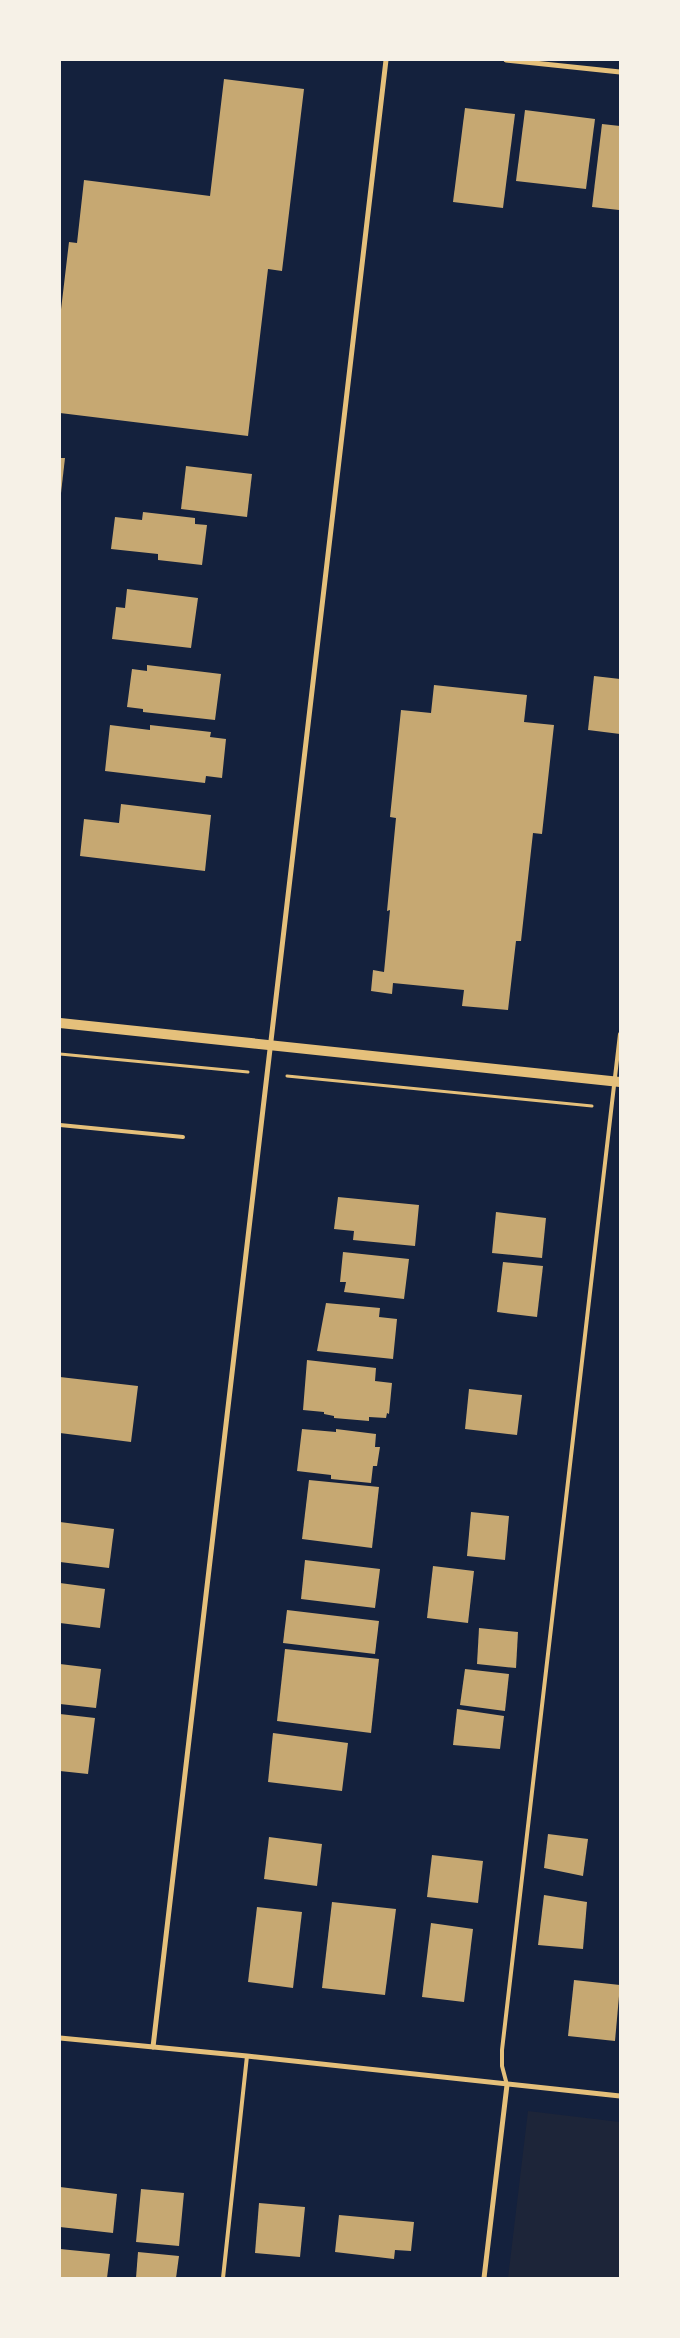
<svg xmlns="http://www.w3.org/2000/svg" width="680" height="2338" viewBox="0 0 680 2338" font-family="'Times New Roman',serif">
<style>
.green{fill:#1d2539}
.building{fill:#c6a872}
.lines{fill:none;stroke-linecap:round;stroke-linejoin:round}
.path{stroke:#e5c07b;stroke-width:3}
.service{stroke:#e5c07b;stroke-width:4}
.minor{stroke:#e5c07b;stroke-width:5}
.secondary{stroke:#e5c07b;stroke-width:10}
</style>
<rect width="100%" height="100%" fill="#14213d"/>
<path class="green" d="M 528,2111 L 620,2122 L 620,2278 L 508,2278 Z"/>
<g class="building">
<path d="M 224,79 L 304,89 L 282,271 L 268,269 L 248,436 L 60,413 L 60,318 L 69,242 L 77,243 L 84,180 L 210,196 Z"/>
<path d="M 465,108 L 515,114 L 503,208 L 453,202 Z"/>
<path d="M 525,110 L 595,119 L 586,189 L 516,181 Z"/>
<path d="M 602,124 L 620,126 L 619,210 L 592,207 Z"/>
<path d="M 60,458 L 65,458 L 61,493 L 60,493 Z"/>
<path d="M 186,466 L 252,474 L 247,517 L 181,509 Z"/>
<path d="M 143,512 L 195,518 L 195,524 L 207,525 L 202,565 L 158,560 L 158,554 L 111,549 L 115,517 L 142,520 Z"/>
<path d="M 127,589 L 198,598 L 191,648 L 112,639 L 116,607 L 125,608 Z"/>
<path d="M 147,665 L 221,674 L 215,720 L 143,712 L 143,709 L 127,707 L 132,669 L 147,671 Z"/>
<path d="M 594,676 L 620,679 L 620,734 L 588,730 Z"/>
<path d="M 434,685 L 527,695 L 524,722 L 554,725 L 542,834 L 533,833 L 521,941 L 516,941 L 508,1010 L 462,1006 L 464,990 L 393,983 L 392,994 L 371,991 L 373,970 L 384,972 L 390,910 L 387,911 L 396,818 L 390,817 L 401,710 L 431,713 Z"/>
<path d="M 110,725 L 150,730 L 150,725 L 211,732 L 210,737 L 226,739 L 222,778 L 206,776 L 205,783 L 105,771 Z"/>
<path d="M 121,804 L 211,815 L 205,871 L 80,856 L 84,819 L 119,823 Z"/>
<path d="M 338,1197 L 419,1205 L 415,1246 L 353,1240 L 354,1231 L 334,1229 Z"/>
<path d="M 496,1212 L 546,1218 L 542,1258 L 492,1253 Z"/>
<path d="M 343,1252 L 409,1259 L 404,1299 L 344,1292 L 346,1282 L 340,1282 Z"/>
<path d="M 503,1262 L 543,1266 L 537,1317 L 497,1312 Z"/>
<path d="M 326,1303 L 380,1308 L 379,1317 L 397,1319 L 393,1359 L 317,1351 Z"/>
<path d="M 307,1360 L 376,1368 L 375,1381 L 392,1383 L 389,1414 L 387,1413 L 386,1418 L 369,1417 L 369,1421 L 334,1418 L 334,1416 L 324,1414 L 324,1412 L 303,1410 Z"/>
<path d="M 60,1377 L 138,1386 L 131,1442 L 60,1433 Z"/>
<path d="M 469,1389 L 522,1395 L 517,1435 L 465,1429 Z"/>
<path d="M 302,1429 L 336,1432 L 336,1429 L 376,1434 L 375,1447 L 380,1447 L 377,1466 L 373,1466 L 371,1483 L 331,1479 L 331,1475 L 297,1471 Z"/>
<path d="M 309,1480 L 379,1487 L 372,1548 L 302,1539 Z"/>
<path d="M 471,1512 L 509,1516 L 505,1560 L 467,1556 Z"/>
<path d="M 60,1522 L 114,1529 L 109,1568 L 60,1562 Z"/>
<path d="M 305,1560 L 380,1569 L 375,1608 L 301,1599 Z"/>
<path d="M 433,1566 L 474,1571 L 468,1623 L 427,1618 Z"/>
<path d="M 60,1583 L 105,1589 L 100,1628 L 60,1623 Z"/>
<path d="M 287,1610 L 379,1621 L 375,1654 L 283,1643 Z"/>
<path d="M 479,1628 L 518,1632 L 516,1668 L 477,1664 Z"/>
<path d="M 285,1649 L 379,1659 L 371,1733 L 277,1721 Z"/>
<path d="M 60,1664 L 101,1669 L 96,1708 L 60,1704 Z"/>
<path d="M 465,1669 L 509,1674 L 505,1711 L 460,1705 Z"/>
<path d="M 457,1709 L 504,1716 L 500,1749 L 453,1745 Z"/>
<path d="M 60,1714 L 95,1718 L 88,1774 L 60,1771 Z"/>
<path d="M 273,1733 L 348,1743 L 342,1791 L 268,1782 Z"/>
<path d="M 548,1834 L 588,1839 L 583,1876 L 544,1868 Z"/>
<path d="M 269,1837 L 322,1844 L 317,1886 L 264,1879 Z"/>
<path d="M 432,1855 L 483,1861 L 478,1903 L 427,1897 Z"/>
<path d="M 544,1895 L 587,1902 L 583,1949 L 538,1945 Z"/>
<path d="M 332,1902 L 396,1909 L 385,1995 L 322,1988 Z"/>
<path d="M 257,1907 L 302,1912 L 293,1988 L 248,1982 Z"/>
<path d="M 431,1923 L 473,1929 L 464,2002 L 422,1997 Z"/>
<path d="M 574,1980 L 620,1985 L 615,2041 L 568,2036 Z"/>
<path d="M 60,2187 L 117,2194 L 113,2233 L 60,2227 Z"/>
<path d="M 141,2189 L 184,2193 L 179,2246 L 136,2242 Z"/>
<path d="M 259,2203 L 305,2207 L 300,2257 L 255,2253 Z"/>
<path d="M 339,2215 L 414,2222 L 411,2251 L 395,2250 L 394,2259 L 335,2252 Z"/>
<path d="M 60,2249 L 110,2254 L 107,2278 L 60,2278 Z"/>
<path d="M 138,2252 L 179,2256 L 176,2278 L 136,2278 Z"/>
</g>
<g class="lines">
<g class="path">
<path d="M 60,1054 L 248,1072"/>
<path d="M 287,1076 L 592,1106"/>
</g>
<g class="service">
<path d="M 60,1125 L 183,1137"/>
<path d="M 507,2085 L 502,2066 L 502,2050 L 620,1034"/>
<path d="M 223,2278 L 247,2056"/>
</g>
<g class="minor">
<path d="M 506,60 L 620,72"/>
<path d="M 60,2038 L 247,2056 L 620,2096"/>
<path d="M 153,2047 L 386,60"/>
<path d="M 484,2278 L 507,2085"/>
</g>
<path class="secondary" d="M 60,1023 L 620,1082"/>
</g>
<rect width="680" height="2338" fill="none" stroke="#f6f1e7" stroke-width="122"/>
</svg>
